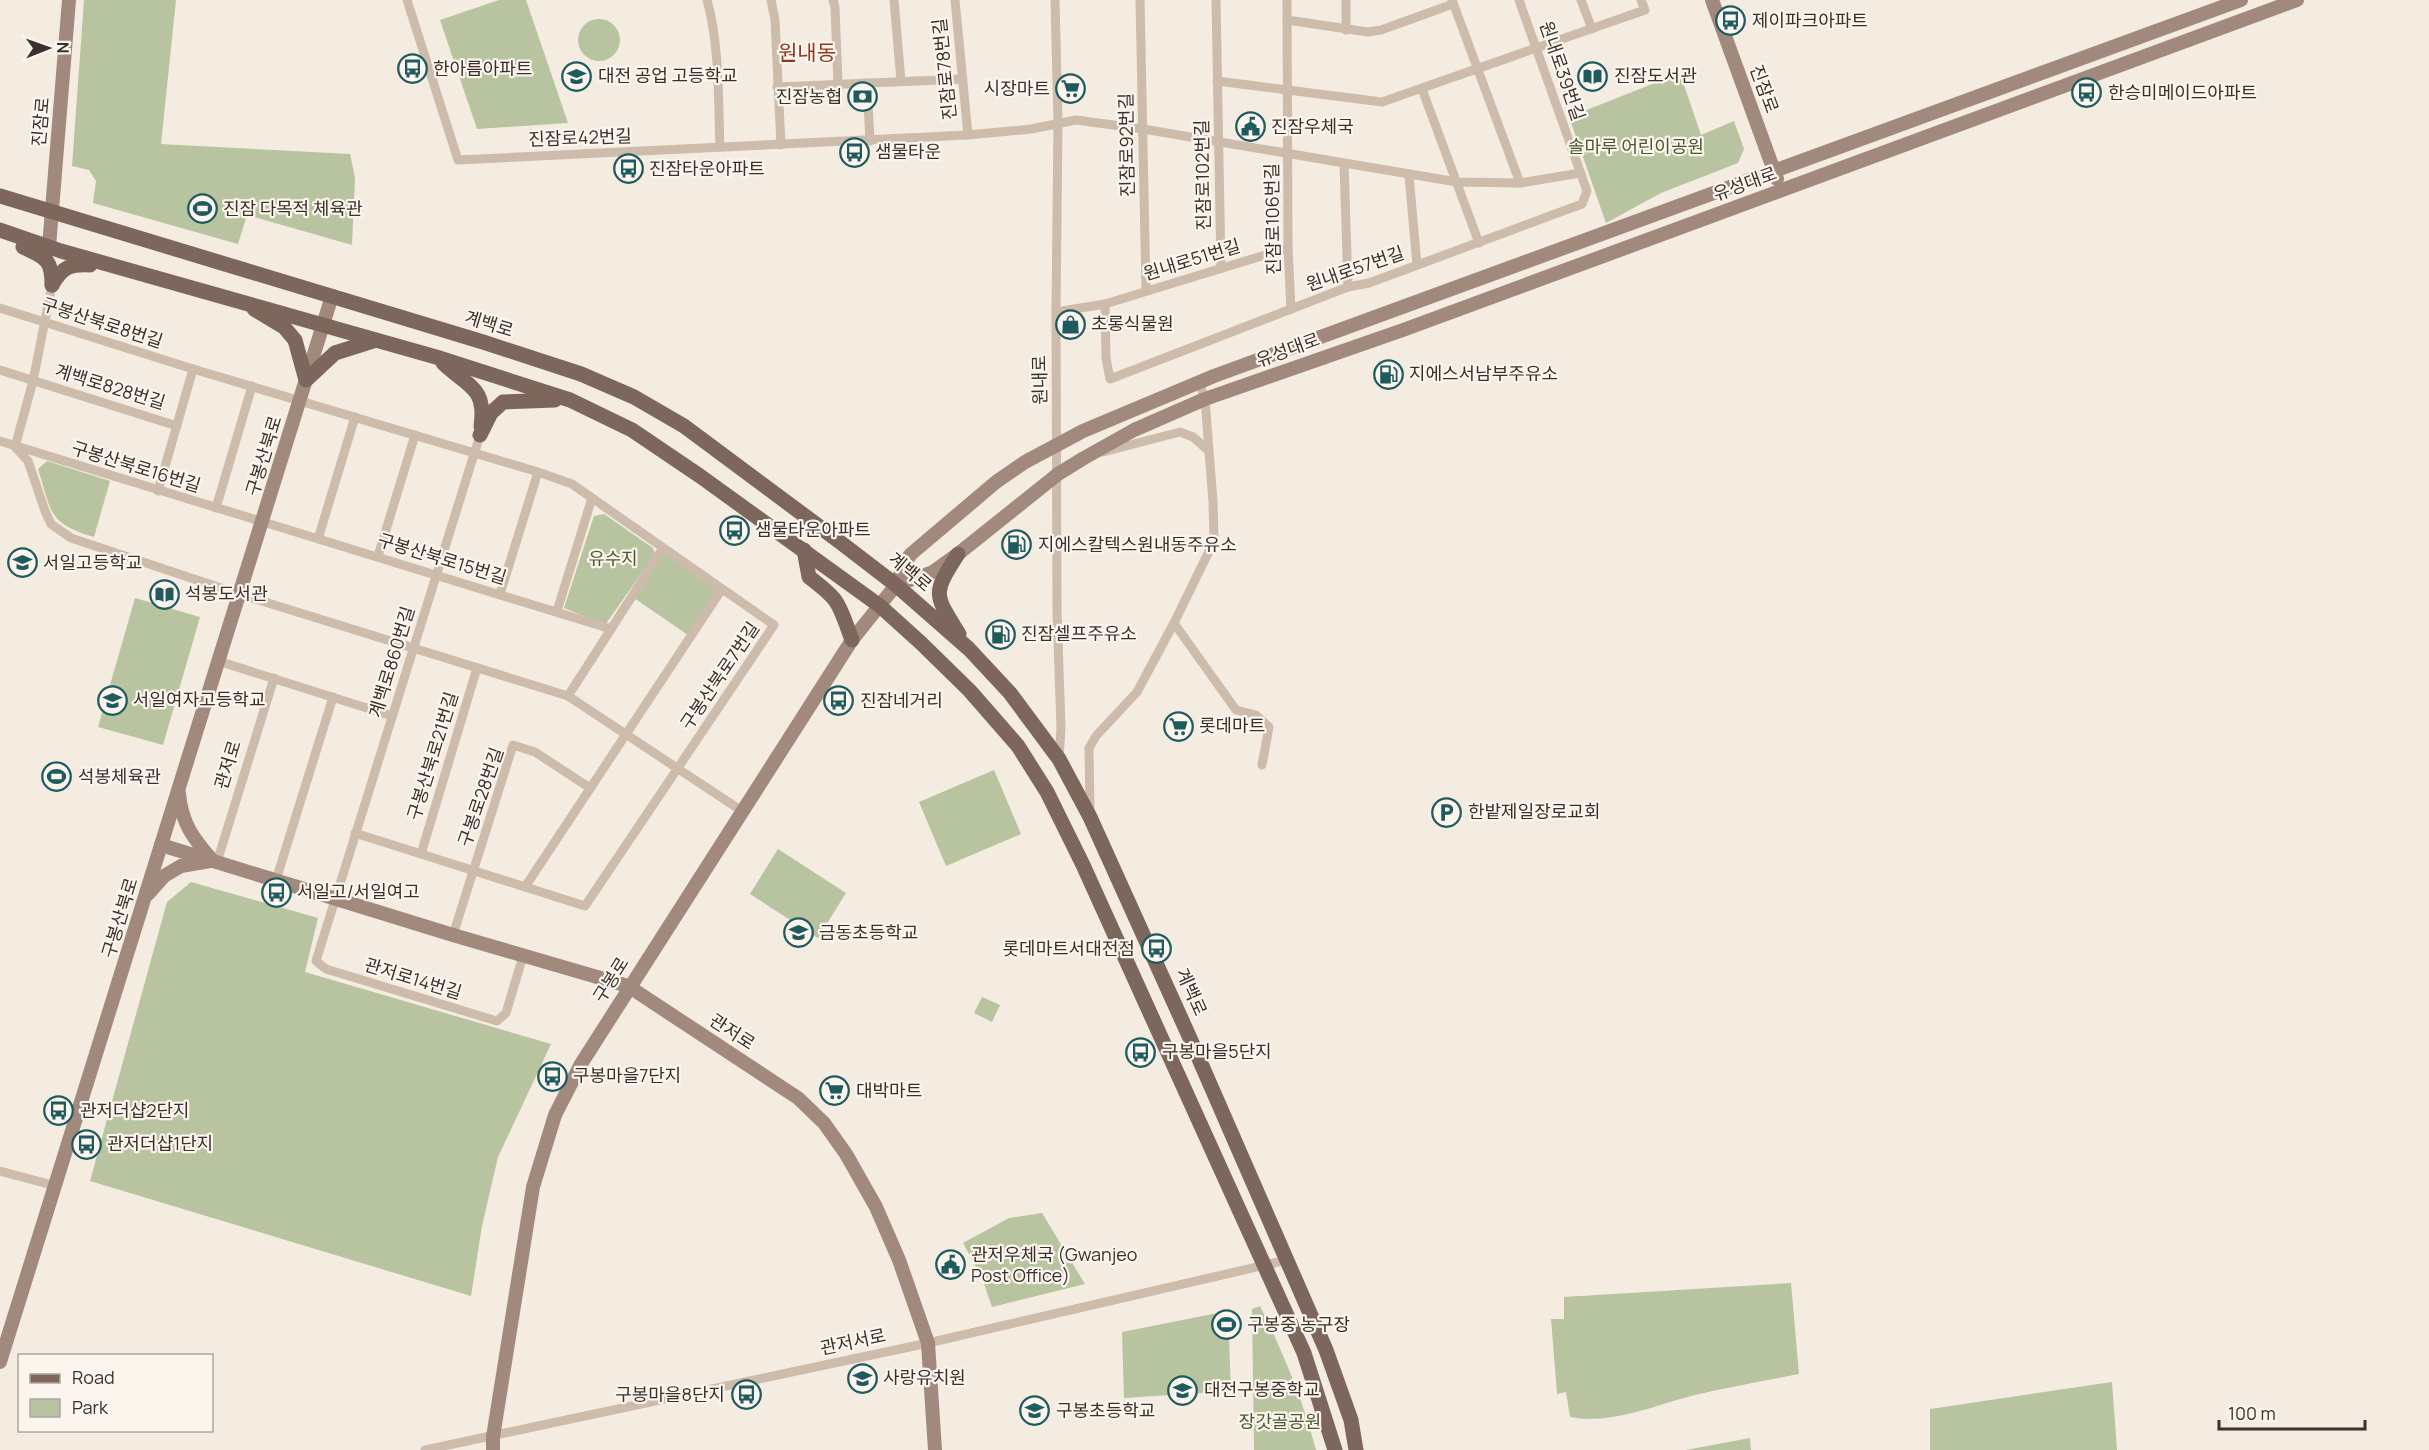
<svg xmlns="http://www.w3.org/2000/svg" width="2429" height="1450" viewBox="0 0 2429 1450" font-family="Manrope,'Noto Sans KR',sans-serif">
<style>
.green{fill:#b8c4a0}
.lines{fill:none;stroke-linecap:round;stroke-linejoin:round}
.street{stroke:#cdbbac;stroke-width:9}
.secondary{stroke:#a18a7d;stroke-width:14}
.primary{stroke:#7d675c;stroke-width:15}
.labels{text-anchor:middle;stroke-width:4.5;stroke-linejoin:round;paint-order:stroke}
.poi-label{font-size:18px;fill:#3b302b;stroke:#fbf5ee;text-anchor:start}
.street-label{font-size:18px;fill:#3b302b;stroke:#fbf5ee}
.park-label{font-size:18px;fill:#4a5a2e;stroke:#fbf5ee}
.quarter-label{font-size:21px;fill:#8c3b22;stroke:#fbf5ee}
</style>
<rect width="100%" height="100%" fill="#f4ebe1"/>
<g class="green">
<path d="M 84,0 L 176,0 L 161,144 L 350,154 L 355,178 L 352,245 L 247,215 L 238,244 L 93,203 L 96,181 L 89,170 L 72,166 Z"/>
<path d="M 499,0 L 526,0 L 568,123 L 477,129 L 440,20 Z"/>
<circle cx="599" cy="40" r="21"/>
<path d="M 1680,73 L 1701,135 L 1734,121 L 1744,149 L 1738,163 L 1661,193 L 1606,223 L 1569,117 Z"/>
<path d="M 47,461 L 110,481 L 94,537 C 47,523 52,512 38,469 Z"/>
<path d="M 604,514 L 653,548 L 655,554 L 605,625 L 564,608 L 594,516 Z"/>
<path d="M 663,553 L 717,588 L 717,591 L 688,635 L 634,598 Z"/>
<path d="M 135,598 L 200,617 L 163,745 L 98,727 Z"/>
<path d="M 994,770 L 1021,834 L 946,866 L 919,802 Z"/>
<path d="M 778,849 L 846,893 L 818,938 L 750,894 Z"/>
<path d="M 191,882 L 318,918 L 305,972 L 551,1044 L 498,1157 L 482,1226 L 471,1296 L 90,1181 L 167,902 Z"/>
<path d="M 982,997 L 1000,1005 L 992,1022 L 974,1013 Z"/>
<path d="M 1042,1213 L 1085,1284 L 992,1307 L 982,1278 L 963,1243 L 1009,1218 Z"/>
<path d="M 1791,1283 L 1799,1374 C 1764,1381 1729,1387 1695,1395 C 1655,1405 1612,1425 1570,1417 L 1566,1392 L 1557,1394 L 1551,1319 L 1564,1319 L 1564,1297 Z"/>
<path d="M 1260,1306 C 1283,1352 1303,1401 1316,1450 L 1254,1450 L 1252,1309 Z"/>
<path d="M 1228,1311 L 1231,1391 L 1124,1398 L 1122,1332 Z"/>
<path d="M 2112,1382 L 2117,1450 L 1930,1450 L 1930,1409 Z"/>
<path d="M 1750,1438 L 1751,1450 L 1686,1450 Z"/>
</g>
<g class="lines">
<g class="street">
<path d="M 407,0 L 458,160 L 968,135 L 1031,129 L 1076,120 L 1143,129 L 1457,182 L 1520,183 L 1580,173"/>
<path d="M 707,0 C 720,47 718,99 720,147"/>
<path d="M 771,0 L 775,20 L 781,145"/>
<path d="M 833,0 L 835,7 L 838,84"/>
<path d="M 894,0 L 901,81"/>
<path d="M 955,0 L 968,135"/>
<path d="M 1055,0 L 1058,122 L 1056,312 L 1057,611 L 1061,728 L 1059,759"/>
<path d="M 1140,0 L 1146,290"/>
<path d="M 1216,0 L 1221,268"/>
<path d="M 1287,0 L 1288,248 L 1291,309"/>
<path d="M 1346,0 L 1346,30"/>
<path d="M 1452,0 L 1520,183"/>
<path d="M 1581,0 L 1592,29"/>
<path d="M 1287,20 L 1368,32 L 1381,30 L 1453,4"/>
<path d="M 1217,81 L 1382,102 L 1645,10 L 1641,0"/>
<path d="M 867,83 L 870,141"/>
<path d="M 777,87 L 963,79"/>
<path d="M 1422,89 L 1479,243"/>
<path d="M 1344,164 L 1348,287"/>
<path d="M 1409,176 L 1417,265"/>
<path d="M 52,285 L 33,381 L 15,447 L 28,461 L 45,511 L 51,524 L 71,538 L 239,594 L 568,696 L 742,811"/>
<path d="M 1105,304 L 1106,358 L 1110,379 L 1348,287 L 1369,283 L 1582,204 L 1587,191 L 1519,0"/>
<path d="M 0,308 L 193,369 L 538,472 L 572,484 L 774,625 L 585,906 L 355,833"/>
<path d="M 1056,312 L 1105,304 L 1288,248"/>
<path d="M 0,370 L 177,426"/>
<path d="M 480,435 L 316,961 L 326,969 L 497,1021 L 506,1013 L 523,956"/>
<path d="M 0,441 L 611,629"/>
<path d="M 1103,452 L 1180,432 L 1193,437 L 1209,451"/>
<path d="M 158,491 L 193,369"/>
<path d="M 216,508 L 252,386"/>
<path d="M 318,539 L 355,417"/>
<path d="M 378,556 L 415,435"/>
<path d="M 500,594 L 538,472"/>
<path d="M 557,611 L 592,498"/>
<path d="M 1174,623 L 1236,710 L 1256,715 L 1269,727 L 1262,765"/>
<path d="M 218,661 L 392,716"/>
<path d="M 568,696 L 663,548"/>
<path d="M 1090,812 L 1089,748 L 1096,736 L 1137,692 L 1174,623 L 1214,541 L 1213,502 L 1205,399 L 1199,382"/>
<path d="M 421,854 L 477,668"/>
<path d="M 217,862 L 274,678"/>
<path d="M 276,880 L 333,697"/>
<path d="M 525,887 L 722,589"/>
<path d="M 453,935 L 513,745 L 535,752 L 590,788"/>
<path d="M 0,1171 L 56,1186"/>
<path d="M 425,1450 L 928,1343 L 1287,1260"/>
</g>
<g class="secondary">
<path d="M 1712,0 L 1777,179"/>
<path d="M 49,247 L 69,0"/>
<path d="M 896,585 L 933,572 L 958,554 L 1058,474 L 1084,458 L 1134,430 L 1205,399 L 1403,330 L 2297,0"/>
<path d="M 179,794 C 182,824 193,838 212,860"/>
<path d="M 161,845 L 453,935 L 628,986 L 798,1098 L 824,1123 L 846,1154 L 876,1207 L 899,1260 L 928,1343 L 935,1450"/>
<path d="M 148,894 L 164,876 L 181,866 L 210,861"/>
<path d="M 0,1362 L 332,296"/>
<path d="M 493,1450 L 493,1437 L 533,1187 L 555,1115 L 581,1064 L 852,640 L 896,585 L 905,562 L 911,554 L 996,482 L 1025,462 L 1083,431 L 1214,376 L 2241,0"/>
</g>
<g class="primary">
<path d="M 0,196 L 483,342 L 581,374 L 634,397 L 684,426 L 840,542 L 896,585 L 969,649 L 1010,693 L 1059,759 L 1090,817 L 1189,1036 L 1326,1350 L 1351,1420 L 1356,1450"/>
<path d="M 0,230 L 61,251 L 436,357 L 570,400 L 632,430 L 700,476 L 880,606 L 921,643 L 970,691 L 1018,746 L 1047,792 L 1083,865 L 1304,1353 L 1335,1450"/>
<path d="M 23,247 C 45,258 52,258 52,285"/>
<path d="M 52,285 C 62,267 70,264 90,265"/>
<path d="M 254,309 L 284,327 L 295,340 L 306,380 L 335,353 L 376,340"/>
<path d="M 443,363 C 466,386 487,386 481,426"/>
<path d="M 480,435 L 491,413 L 503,402 L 555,400"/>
<path d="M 804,550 L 809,577 C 842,602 838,603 852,640"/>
<path d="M 958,554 C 932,594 934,594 959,634"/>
</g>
</g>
<defs>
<symbol id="bus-ring" viewBox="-11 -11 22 22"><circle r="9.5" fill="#fbf5ee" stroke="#1f5a5e" stroke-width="1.5"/><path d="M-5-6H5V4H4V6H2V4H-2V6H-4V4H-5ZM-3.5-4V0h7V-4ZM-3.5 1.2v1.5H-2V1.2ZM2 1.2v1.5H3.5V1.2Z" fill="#1f5a5e"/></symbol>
<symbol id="school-ring" viewBox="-11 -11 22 22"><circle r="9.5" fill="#fbf5ee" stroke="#1f5a5e" stroke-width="1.5"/><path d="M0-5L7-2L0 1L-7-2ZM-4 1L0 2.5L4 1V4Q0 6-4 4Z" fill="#1f5a5e"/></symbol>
<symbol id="library-ring" viewBox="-11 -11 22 22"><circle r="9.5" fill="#fbf5ee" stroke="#1f5a5e" stroke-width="1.5"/><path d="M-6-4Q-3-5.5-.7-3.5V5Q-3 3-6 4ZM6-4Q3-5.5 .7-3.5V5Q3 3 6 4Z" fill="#1f5a5e"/></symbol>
<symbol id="supermarket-ring" viewBox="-11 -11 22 22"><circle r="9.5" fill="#fbf5ee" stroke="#1f5a5e" stroke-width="1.5"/><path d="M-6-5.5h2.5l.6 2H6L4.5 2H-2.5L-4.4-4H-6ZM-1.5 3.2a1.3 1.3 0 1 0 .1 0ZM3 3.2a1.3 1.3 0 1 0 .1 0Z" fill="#1f5a5e"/></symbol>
<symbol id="bank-ring" viewBox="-11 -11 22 22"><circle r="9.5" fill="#fbf5ee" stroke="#1f5a5e" stroke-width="1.5"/><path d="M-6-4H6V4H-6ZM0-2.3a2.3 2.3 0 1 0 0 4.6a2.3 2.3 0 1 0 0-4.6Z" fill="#1f5a5e"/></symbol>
<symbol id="civic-ring" viewBox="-11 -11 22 22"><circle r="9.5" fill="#fbf5ee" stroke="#1f5a5e" stroke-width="1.5"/><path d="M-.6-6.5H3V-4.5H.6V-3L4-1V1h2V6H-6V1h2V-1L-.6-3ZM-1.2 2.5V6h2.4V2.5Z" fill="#1f5a5e"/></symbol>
<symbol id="stadium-ring" viewBox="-11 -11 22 22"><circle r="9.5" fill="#fbf5ee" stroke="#1f5a5e" stroke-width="1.5"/><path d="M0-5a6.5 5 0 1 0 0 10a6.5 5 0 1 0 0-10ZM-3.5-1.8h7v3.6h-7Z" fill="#1f5a5e"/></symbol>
<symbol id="shop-ring" viewBox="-11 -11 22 22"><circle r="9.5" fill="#fbf5ee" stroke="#1f5a5e" stroke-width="1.5"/><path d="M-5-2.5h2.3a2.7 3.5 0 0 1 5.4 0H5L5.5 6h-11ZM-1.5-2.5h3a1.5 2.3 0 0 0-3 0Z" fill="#1f5a5e"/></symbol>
<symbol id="fuel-ring" viewBox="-11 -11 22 22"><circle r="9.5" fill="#fbf5ee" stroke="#1f5a5e" stroke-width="1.5"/><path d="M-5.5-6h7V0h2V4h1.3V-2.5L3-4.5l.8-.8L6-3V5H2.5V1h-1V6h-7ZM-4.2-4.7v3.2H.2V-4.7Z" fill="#1f5a5e"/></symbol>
<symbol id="parking-ring" viewBox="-11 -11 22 22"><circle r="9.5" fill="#fbf5ee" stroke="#1f5a5e" stroke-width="1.5"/><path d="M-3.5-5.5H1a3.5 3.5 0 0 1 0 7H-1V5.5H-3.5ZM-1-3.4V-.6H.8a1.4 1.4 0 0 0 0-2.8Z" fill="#1f5a5e"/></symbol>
</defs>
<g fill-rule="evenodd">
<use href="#bus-ring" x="1714" y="4" width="33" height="33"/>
<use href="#bus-ring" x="396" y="52" width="33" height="33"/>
<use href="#school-ring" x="560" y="60" width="33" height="33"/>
<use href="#library-ring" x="1576" y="60" width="33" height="33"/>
<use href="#supermarket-ring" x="1054" y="72" width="33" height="33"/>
<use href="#bus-ring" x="2070" y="76" width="33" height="33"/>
<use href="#bank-ring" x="846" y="80" width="33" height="33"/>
<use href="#civic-ring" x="1234" y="110" width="33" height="33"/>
<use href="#bus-ring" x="838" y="136" width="33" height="33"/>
<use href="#bus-ring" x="612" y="152" width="33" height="33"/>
<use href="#stadium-ring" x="186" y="192" width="33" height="33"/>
<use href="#shop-ring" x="1054" y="308" width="33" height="33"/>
<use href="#fuel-ring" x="1372" y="358" width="33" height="33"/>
<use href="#bus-ring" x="718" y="514" width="33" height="33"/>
<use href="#fuel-ring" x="1000" y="528" width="33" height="33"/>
<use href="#school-ring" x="6" y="546" width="33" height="33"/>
<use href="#library-ring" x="148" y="578" width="33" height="33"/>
<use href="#fuel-ring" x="984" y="618" width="33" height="33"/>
<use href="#school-ring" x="96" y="684" width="33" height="33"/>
<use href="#bus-ring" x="822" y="684" width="33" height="33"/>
<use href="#supermarket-ring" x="1162" y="710" width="33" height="33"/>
<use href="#stadium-ring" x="40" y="760" width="33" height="33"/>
<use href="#parking-ring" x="1430" y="796" width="33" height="33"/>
<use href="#bus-ring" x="260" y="876" width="33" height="33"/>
<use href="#school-ring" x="782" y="916" width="33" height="33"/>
<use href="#bus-ring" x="1140" y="932" width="33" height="33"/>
<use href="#bus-ring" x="1124" y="1036" width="33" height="33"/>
<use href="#bus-ring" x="536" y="1060" width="33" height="33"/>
<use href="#supermarket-ring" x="818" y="1074" width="33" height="33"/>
<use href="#bus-ring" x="42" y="1094" width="33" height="33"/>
<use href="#bus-ring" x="70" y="1128" width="33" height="33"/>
<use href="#civic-ring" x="934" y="1248" width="33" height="33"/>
<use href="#stadium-ring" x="1210" y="1308" width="33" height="33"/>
<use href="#school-ring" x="846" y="1362" width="33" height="33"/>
<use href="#school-ring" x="1166" y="1374" width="33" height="33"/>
<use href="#bus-ring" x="730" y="1378" width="33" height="33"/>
<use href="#school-ring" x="1018" y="1394" width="33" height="33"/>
</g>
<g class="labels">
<g class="poi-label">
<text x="1752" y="27">제이파크아파트</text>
<text x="433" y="75">한아름아파트</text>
<text x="598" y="82">대전 공업 고등학교</text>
<text x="1614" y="82">진잠도서관</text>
<text x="1050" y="95" text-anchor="end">시장마트</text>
<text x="2108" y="99">한승미메이드아파트</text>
<text x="842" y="103" text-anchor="end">진잠농협</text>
<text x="1271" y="133">진잠우체국</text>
<text x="875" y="158">샘물타운</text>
<text x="649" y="175">진잠타운아파트</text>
<text x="223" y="215">진잠 다목적 체육관</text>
<text x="1091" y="330">초롱식물원</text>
<text x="1409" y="380">지에스서남부주유소</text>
<text x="755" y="536">샘물타운아파트</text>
<text x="1038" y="551">지에스칼텍스원내동주유소</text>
<text x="43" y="569">서일고등학교</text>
<text x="185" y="600">석봉도서관</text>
<text x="1021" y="640">진잠셀프주유소</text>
<text x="133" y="706">서일여자고등학교</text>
<text x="860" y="707">진잠네거리</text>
<text x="1199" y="732">롯데마트</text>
<text x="78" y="783">석봉체육관</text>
<text x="1468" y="818">한밭제일장로교회</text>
<text x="297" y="898">서일고/서일여고</text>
<text x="819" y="939">금동초등학교</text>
<text x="1135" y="955" text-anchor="end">롯데마트서대전점</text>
<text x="1162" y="1058">구봉마을5단지</text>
<text x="573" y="1082">구봉마을7단지</text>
<text x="856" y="1097">대박마트</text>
<text x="80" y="1117">관저더샵2단지</text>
<text x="107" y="1150">관저더샵1단지</text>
<text x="971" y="1261">관저우체국 (Gwanjeo<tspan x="971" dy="21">Post Office)</tspan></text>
<text x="1247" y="1331">구봉중 농구장</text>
<text x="883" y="1384">사랑유치원</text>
<text x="1204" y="1396">대전구봉중학교</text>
<text x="725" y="1401" text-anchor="end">구봉마을8단지</text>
<text x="1056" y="1417">구봉초등학교</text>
</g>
<g class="street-label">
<text transform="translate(945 69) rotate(-96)" y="6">진잠로78번길</text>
<text transform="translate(1562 71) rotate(71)" y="6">원내로39번길</text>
<text transform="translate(1764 89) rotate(70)" y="6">진잠로</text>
<text transform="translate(41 122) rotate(-85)" y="6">진잠로</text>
<text transform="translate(580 138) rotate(-2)" y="6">진잠로42번길</text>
<text transform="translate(1127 145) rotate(-91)" y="6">진잠로92번길</text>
<text transform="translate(1203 175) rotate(-91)" y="6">진잠로102번길</text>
<text transform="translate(1745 184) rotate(-20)" y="6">유성대로</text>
<text transform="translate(1273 219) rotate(-91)" y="6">진잠로106번길</text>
<text transform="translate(1192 260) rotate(-17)" y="6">원내로51번길</text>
<text transform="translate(1355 269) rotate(-19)" y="6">원내로57번길</text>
<text transform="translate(102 323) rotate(18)" y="6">구봉산북로8번길</text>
<text transform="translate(489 324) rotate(17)" y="6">계백로</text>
<text transform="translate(1288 350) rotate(-20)" y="6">유성대로</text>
<text transform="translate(1040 380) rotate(-91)" y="6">원내로</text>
<text transform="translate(110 387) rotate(17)" y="6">계백로828번길</text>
<text transform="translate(264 456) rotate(-73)" y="6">구봉산북로</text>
<text transform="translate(136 467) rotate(17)" y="6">구봉산북로16번길</text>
<text transform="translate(442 559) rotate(17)" y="6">구봉산북로15번길</text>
<text transform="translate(910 572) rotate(40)" y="6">계백로</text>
<text transform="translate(392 662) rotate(-73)" y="6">계백로860번길</text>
<text transform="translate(720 676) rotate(-56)" y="6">구봉산북로7번길</text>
<text transform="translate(433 756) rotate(-73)" y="6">구봉산북로21번길</text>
<text transform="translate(228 765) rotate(-73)" y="6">관저로</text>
<text transform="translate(481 797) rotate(-71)" y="6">구봉로28번길</text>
<text transform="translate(120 918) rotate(-73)" y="6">구봉산북로</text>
<text transform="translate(413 979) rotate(17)" y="6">관저로14번길</text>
<text transform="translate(611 980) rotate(-58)" y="6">구봉로</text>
<text transform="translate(1191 992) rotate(66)" y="6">계백로</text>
<text transform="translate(732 1032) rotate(33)" y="6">관저로</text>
<text transform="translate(853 1342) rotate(-12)" y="6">관저서로</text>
</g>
<g class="park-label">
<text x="1636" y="153">솔마루 어린이공원</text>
<text x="613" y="565">유수지</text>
<text x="1280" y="1428">장갓골공원</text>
</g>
<g class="quarter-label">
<text x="807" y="60">원내동</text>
</g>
</g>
<rect x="18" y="1354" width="195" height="78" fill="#fbf5ee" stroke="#aea6a0" stroke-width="1.5"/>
<rect x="30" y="1374" width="30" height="9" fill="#7d675c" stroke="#aea6a0" stroke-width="1.5"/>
<text x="72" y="1384" font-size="18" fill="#3b302b">Road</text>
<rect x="30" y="1399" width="30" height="18" fill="#b8c4a0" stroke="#aea6a0" stroke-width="1.5"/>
<text x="72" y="1414" font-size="18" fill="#3b302b">Park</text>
<g transform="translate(48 48) rotate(89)" stroke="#fbf5ee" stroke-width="4.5" paint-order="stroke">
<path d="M0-4.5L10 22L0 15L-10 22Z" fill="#3b302b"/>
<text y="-9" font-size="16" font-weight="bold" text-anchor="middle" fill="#3b302b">N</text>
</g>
<path d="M2219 1420v9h146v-9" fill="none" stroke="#3b302b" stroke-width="3"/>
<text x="2228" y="1420" font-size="18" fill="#3b302b" stroke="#fbf5ee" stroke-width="4.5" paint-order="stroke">100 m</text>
</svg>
